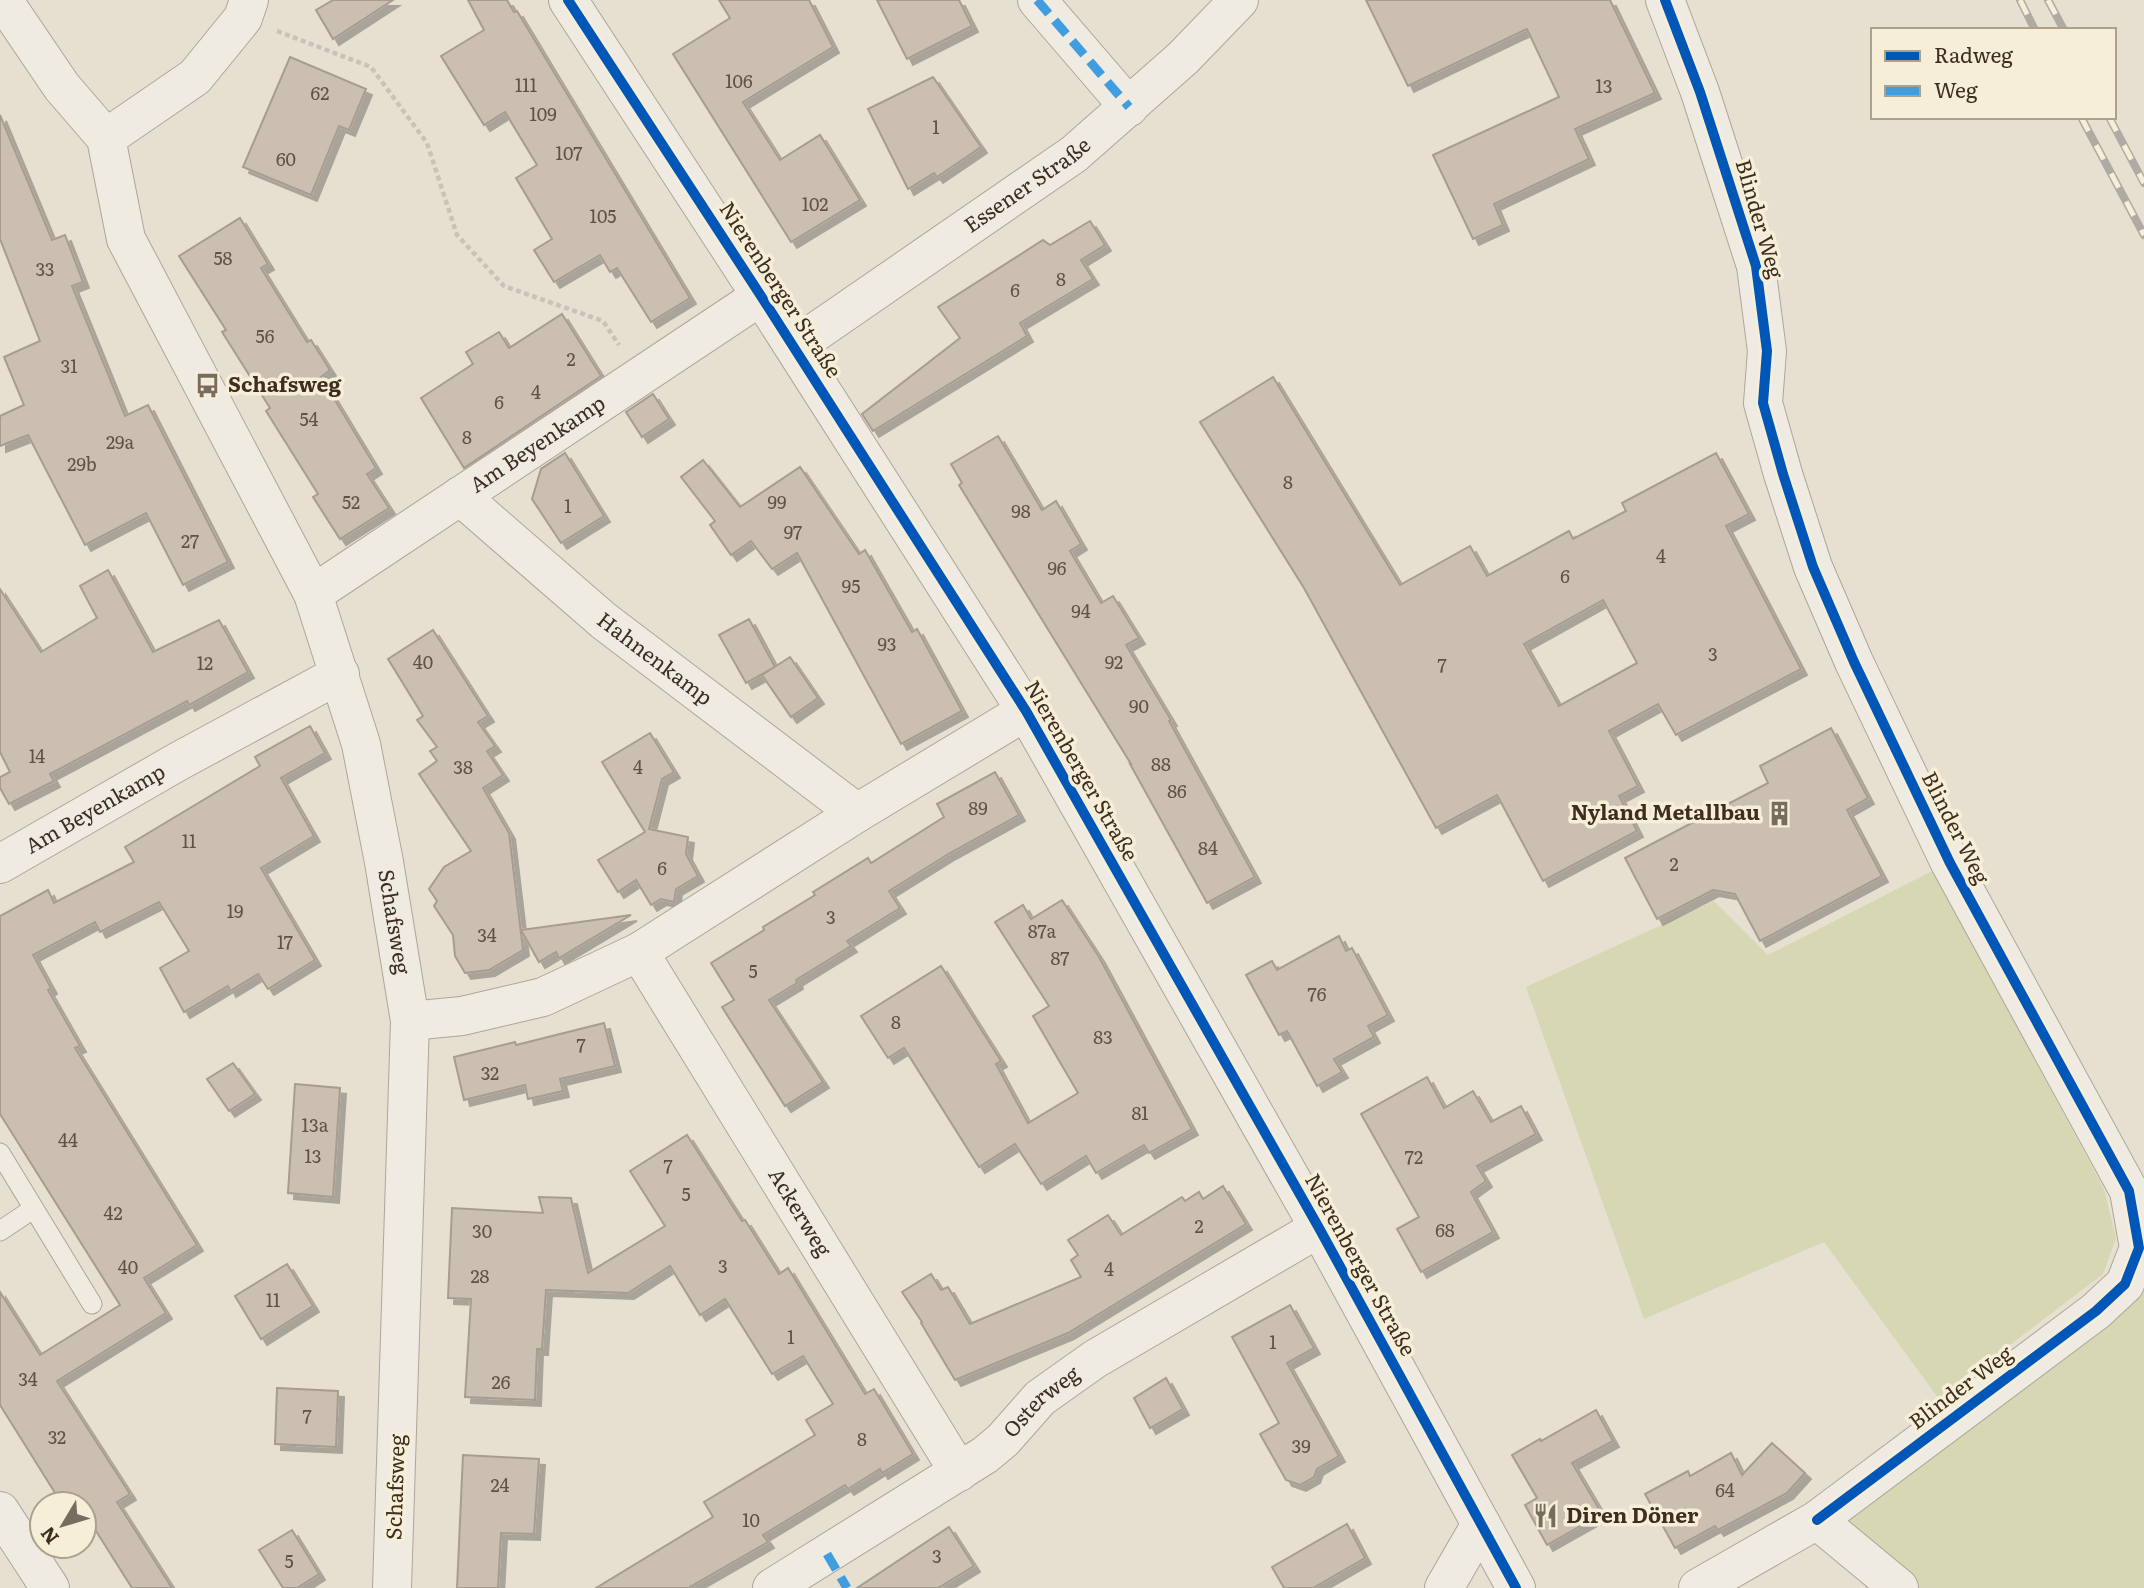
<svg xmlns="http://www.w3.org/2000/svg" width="2144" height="1588" viewBox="0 0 2144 1588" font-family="Literata,serif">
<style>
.green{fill:#d6d7b3}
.building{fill:#cbbfb2;stroke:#a89c90;stroke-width:2;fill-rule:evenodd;filter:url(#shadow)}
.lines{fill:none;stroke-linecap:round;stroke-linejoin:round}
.service-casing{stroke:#ada599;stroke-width:21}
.minor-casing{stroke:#ada599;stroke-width:40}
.path{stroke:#c8c2b9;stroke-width:4.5;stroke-dasharray:5 3.5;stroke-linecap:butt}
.service{stroke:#efebe3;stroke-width:19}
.minor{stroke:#efebe3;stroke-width:38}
.rail-casing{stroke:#afaaa2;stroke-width:8}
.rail{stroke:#f7eed8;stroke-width:5;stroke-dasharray:16;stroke-linecap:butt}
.quiet{stroke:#3f9de0;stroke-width:9;stroke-dasharray:18 9;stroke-linecap:butt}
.cycleway-casing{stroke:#f7eed8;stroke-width:15}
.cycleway{stroke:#0057b8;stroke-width:10}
.labels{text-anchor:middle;stroke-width:7;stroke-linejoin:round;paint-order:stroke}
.number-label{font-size:18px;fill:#605244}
.street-label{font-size:21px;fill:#3d2e20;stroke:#f7eed8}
.poi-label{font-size:21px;font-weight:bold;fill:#3d2e20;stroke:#f7eed8;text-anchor:start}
</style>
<defs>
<filter id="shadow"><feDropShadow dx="6" dy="6" stdDeviation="0" flood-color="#0004"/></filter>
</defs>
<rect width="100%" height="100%" fill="#e7e0d1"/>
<g class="green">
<path d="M 1936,869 L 1958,918 L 2104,1189 L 2116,1238 L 2103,1274 L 1939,1399 L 1824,1242 L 1644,1319 L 1526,987 L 1714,901 L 1768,955 Z"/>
<path d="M 2144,1281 L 2144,1588 L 1911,1588 L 1841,1526 Z"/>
</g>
<g class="building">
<path d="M 333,0 L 393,0 L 333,39 L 316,10 Z"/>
<path d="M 468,0 L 507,0 L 514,12 L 517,11 L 690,298 L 651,322 L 617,268 L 610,272 L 600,255 L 554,282 L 534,250 L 552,239 L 516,178 L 537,165 L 505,112 L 484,125 L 441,56 L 484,30 Z"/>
<path d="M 719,0 L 809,0 L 833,47 L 743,102 L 780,160 L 820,135 L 860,200 L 791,242 L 673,54 L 730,18 Z"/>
<path d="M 877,0 L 959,0 L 972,26 L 907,59 Z"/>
<path d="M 1366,0 L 1610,0 L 1655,93 L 1575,129 L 1589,159 L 1494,204 L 1503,225 L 1473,239 L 1433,155 L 1559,97 L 1527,29 L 1408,86 Z"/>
<path d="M 290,57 L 366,89 L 349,130 L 339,126 L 311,195 L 243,167 Z"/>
<path d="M 933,77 L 981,147 L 937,177 L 934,173 L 908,189 L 868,109 Z"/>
<path d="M 0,115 L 52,240 L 65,235 L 83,282 L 72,286 L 125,416 L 148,405 L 228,562 L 183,585 L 146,513 L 85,545 L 28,435 L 0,446 L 0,416 L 24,405 L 4,357 L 40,341 L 0,239 Z"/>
<path d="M 240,218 L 268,264 L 261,268 L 307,342 L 311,340 L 330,370 L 321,377 L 376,468 L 367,474 L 389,508 L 340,539 L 313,497 L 318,494 L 266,411 L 270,408 L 222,332 L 226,330 L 179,256 Z"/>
<path d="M 1090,221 L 1105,245 L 1081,260 L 1093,279 L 1020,323 L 1027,336 L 873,431 L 862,414 L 960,338 L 938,307 L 1043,240 L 1050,245 Z"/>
<path d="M 562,314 L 601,376 L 464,468 L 421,398 L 473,364 L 466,352 L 499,332 L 509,348 Z"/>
<path d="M 1273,377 L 1400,585 L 1470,546 L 1487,576 L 1569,531 L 1573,539 L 1626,511 L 1622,503 L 1716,453 L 1749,514 L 1726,526 L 1801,669 L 1676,735 L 1658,704 L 1609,731 L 1638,786 L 1619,796 L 1637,831 L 1543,881 L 1497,795 L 1436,828 L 1304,588 L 1200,422 ZM 1603,600 L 1637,663 L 1559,706 L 1524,644 Z"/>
<path d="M 653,394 L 669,419 L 642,437 L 626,412 Z"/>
<path d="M 998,436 L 1042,510 L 1056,501 L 1081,544 L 1070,551 L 1101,603 L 1113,596 L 1139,638 L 1126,645 L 1171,720 L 1169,721 L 1255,877 L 1207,903 L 1130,764 L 1131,764 L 959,485 L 962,483 L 951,464 Z"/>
<path d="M 565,453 L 604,516 L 561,543 L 532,499 L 541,469 Z"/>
<path d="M 703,460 L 740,507 L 800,467 L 859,554 L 865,550 L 912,632 L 917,629 L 962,711 L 901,744 L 797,553 L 772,569 L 751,541 L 731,555 L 710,525 L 715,521 L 681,477 Z"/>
<path d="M 108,570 L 153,652 L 219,620 L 248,672 L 189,705 L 187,701 L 50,774 L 54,781 L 9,804 L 0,788 L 0,777 L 10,772 L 0,752 L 0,589 L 41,652 L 97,618 L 80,586 Z"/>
<path d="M 749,619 L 775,667 L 746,683 L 719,635 Z"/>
<path d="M 433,630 L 488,716 L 478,722 L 495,746 L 487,751 L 503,775 L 483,788 L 509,833 L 523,950 L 489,970 L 465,973 L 455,956 L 453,935 L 434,906 L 437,901 L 429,889 L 444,867 L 471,851 L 419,774 L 437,761 L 430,751 L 437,747 L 417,720 L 423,716 L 388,659 Z"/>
<path d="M 790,657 L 818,698 L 791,717 L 762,675 Z"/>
<path d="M 310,726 L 325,753 L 281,778 L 314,836 L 261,868 L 315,960 L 268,989 L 258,974 L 230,991 L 228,986 L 184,1012 L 160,968 L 189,951 L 159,902 L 100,932 L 95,922 L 33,955 L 51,988 L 48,990 L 80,1046 L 75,1048 L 197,1245 L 144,1278 L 166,1313 L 57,1381 L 130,1494 L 117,1502 L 172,1588 L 132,1588 L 84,1512 L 84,1504 L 62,1504 L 0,1405 L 0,1292 L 40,1355 L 120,1305 L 0,1114 L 0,916 L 48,890 L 54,903 L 134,862 L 125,847 L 260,766 L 255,757 Z"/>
<path d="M 1831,728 L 1868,798 L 1847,810 L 1882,876 L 1760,941 L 1735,894 L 1713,890 L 1657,919 L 1625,858 L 1768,783 L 1760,766 Z"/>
<path d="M 650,733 L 674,772 L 662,779 L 649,829 L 688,837 L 686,854 L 698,876 L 676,889 L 674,902 L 661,899 L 651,905 L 636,880 L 618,892 L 598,860 L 645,832 L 602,762 Z"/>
<path d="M 995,772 L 1019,815 L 950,853 L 889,891 L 900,908 L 847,941 L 851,946 L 796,980 L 797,983 L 769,1000 L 823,1082 L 785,1106 L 722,1007 L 734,1000 L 711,963 L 764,930 L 763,927 L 815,895 L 813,892 L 868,858 L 871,863 L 944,817 L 937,804 Z"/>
<path d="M 1062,900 L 1099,957 L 1192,1129 L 1149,1153 L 1144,1145 L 1096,1173 L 1086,1156 L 1041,1184 L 1015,1144 L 979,1167 L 904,1048 L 888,1058 L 861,1016 L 941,966 L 1001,1061 L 996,1064 L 1028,1123 L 1078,1093 L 1033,1016 L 1049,1006 L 995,922 L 1023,905 L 1031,919 Z"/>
<path d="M 631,915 L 559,958 L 556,952 L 539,962 L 521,930 Z"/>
<path d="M 1339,936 L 1346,951 L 1352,948 L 1388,1015 L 1368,1026 L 1374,1037 L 1334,1059 L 1342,1072 L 1317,1086 L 1287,1031 L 1279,1035 L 1246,975 L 1272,961 L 1277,970 Z"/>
<path d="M 604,1023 L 615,1066 L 560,1079 L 563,1091 L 528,1099 L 525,1085 L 464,1100 L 454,1057 L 515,1042 L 516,1045 Z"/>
<path d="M 233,1063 L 255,1094 L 229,1111 L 207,1079 Z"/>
<path d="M 1427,1077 L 1444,1108 L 1473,1091 L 1491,1122 L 1521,1106 L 1536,1134 L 1477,1166 L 1486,1181 L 1471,1192 L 1493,1232 L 1421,1272 L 1397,1229 L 1419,1217 L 1361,1114 Z"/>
<path d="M 295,1084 L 340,1088 L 333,1197 L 288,1193 Z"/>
<path d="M 687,1135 L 742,1221 L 745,1220 L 779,1274 L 788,1268 L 865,1394 L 874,1389 L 913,1454 L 882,1473 L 880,1469 L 848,1489 L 845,1485 L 763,1535 L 768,1542 L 688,1588 L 596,1588 L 713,1517 L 704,1502 L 815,1435 L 806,1420 L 833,1404 L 803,1356 L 772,1374 L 725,1299 L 700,1315 L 670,1266 L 628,1293 L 546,1290 L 542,1349 L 537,1349 L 535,1400 L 465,1397 L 471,1299 L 448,1298 L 452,1208 L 543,1213 L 539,1197 L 571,1198 L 588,1273 L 665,1226 L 630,1171 Z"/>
<path d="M 1223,1186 L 1246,1224 L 1068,1333 L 955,1380 L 921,1323 L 922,1322 L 902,1292 L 931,1274 L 941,1290 L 948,1287 L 970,1324 L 1081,1277 L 1071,1260 L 1078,1255 L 1068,1240 L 1108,1215 L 1121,1235 L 1182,1197 L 1185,1201 L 1199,1192 L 1203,1199 Z"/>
<path d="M 287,1264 L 313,1306 L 261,1339 L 235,1296 Z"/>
<path d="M 1290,1305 L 1314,1348 L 1287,1363 L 1339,1456 L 1317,1469 L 1314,1477 L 1300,1485 L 1286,1480 L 1260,1434 L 1279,1423 L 1232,1337 Z"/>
<path d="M 1166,1378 L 1183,1409 L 1150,1428 L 1134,1398 Z"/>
<path d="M 277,1388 L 338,1391 L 336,1447 L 275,1444 Z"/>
<path d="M 1596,1410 L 1613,1441 L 1572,1463 L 1602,1514 L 1547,1545 L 1525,1505 L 1537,1498 L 1512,1455 L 1540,1439 L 1541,1441 Z"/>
<path d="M 1772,1443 L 1805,1473 L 1787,1493 L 1718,1530 L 1715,1526 L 1675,1548 L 1645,1494 L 1688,1471 L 1690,1476 L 1731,1453 L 1742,1475 Z"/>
<path d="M 463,1455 L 539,1459 L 534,1534 L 501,1533 L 498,1588 L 457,1588 Z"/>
<path d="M 1347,1524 L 1365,1558 L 1313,1588 L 1284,1588 L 1272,1567 Z"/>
<path d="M 949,1527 L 974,1566 L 938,1588 L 857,1588 Z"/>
<path d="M 292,1530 L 319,1574 L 297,1588 L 283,1588 L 259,1550 Z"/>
</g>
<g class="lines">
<defs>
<g id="service">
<path d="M 0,1153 L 92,1304"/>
<path d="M 0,1231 L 33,1209"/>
</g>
<g id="minor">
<path id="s1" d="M 3,0 L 62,87 L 106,138 L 126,239 L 313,594 L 361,744 L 384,862 L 410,1021 L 392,1588"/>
<path d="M 568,0 L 761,296 L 1026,711 L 1319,1228 L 1516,1588"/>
<path d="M 1037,0 L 1129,107"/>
<path d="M 1665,0 L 1700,92 L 1756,266 L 1767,351 L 1763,403 L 1783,474 L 1813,567 L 1854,662 L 1950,863 L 2129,1191 L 2139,1248 L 2125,1284 L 2096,1311 L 1817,1520"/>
<path d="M 106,138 L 195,77 L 243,18 L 249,0"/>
<path id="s2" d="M 794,347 L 1074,154 L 1183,58 L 1239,0"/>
<path id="s3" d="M 460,496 L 604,621 L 857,813"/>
<path id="s4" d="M 313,594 L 761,296"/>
<path id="s5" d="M 0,864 L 179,761 L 340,674"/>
<path id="s6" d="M 639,952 L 959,1472"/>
<path d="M 410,1021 L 462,1016 L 543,997 L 639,952 L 857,813 L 1026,711"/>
<path d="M 0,1511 L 50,1588"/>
<path id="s7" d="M 772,1588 L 985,1455 L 1003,1440 L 1040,1398 L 1095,1359 L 1319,1228"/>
<path d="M 1444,1588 L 1481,1524"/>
<path d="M 1698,1588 L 1817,1520 L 1899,1588"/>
</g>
</defs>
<use href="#service" class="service-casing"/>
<use href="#minor" class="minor-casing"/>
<path class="path" d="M 277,31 L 371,67 L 427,143 L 457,235 L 504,286 L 603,321 L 619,345"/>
<use href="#service" class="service"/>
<use href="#minor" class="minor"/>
<defs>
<g id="rail">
<path d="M 2020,0 L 2035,30"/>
<path d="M 2048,0 L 2064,30"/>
<path d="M 2081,117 L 2144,235"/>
<path d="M 2109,117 L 2144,183"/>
</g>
</defs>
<use href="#rail" class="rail-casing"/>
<use href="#rail" class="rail"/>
<g class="quiet">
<path d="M 1037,0 L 1129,107"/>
<path d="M 827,1554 L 847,1588"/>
</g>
<defs>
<g id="cycleway">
<path d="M 568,0 L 761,296 L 1026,711 L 1319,1228 L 1516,1588"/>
<path d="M 1665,0 L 1700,92 L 1756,266 L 1767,351 L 1763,403 L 1783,474 L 1813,567 L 1854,662 L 1950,863 L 2129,1191 L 2139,1248 L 2125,1284 L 2096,1311 L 1817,1520"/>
</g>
</defs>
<use href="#cycleway" class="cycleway-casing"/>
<use href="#cycleway" class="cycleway"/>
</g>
<defs>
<symbol id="bus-bare" viewBox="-9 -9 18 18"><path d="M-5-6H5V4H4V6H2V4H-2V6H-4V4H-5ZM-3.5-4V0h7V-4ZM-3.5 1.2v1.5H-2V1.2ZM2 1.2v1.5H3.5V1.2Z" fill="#786c5e" stroke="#f7eed8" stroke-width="2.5" paint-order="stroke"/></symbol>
<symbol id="building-bare" viewBox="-9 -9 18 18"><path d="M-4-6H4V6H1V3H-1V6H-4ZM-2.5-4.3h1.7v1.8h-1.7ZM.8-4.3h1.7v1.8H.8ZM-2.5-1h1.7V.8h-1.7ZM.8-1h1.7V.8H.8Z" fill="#786c5e" stroke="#f7eed8" stroke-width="2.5" paint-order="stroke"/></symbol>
<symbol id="restaurant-bare" viewBox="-9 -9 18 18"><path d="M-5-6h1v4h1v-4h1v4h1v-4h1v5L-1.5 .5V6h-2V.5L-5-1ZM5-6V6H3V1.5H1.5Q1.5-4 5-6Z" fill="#786c5e" stroke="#f7eed8" stroke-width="2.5" paint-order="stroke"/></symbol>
</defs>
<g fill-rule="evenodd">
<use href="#bus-bare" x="190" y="368" width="35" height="35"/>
<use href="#building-bare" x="1762" y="796" width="35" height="35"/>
<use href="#restaurant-bare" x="1528" y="1498" width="35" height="35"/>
</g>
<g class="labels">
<g class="number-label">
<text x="739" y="88">106</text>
<text x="526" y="92">111</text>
<text x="1604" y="93">13</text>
<text x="320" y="100">62</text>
<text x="543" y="121">109</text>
<text x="936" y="134">1</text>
<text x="569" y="160">107</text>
<text x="286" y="166">60</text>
<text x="815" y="211">102</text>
<text x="603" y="223">105</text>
<text x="223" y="265">58</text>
<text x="45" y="276">33</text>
<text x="1061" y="286">8</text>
<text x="1015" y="297">6</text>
<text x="265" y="343">56</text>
<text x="571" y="366">2</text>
<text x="69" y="373">31</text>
<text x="536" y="399">4</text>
<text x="499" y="409">6</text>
<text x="309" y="426">54</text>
<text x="467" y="444">8</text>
<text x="120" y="449">29a</text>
<text x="82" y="471">29b</text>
<text x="1288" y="489">8</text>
<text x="351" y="509">52</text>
<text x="777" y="509">99</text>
<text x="568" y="513">1</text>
<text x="1021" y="518">98</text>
<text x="793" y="539">97</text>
<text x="190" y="548">27</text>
<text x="1661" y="563">4</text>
<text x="1057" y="575">96</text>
<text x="1565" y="583">6</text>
<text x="851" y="593">95</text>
<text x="1081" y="618">94</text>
<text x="887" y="651">93</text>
<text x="1713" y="661">3</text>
<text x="423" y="669">40</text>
<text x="1114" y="669">92</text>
<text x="205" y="670">12</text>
<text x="1442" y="672">7</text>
<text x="1139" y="713">90</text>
<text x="37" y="763">14</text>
<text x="1161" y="771">88</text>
<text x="463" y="774">38</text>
<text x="638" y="774">4</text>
<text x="1177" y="798">86</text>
<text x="978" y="815">89</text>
<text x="189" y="848">11</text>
<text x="1208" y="855">84</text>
<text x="1674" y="871">2</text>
<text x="662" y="875">6</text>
<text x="235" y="918">19</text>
<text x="831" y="924">3</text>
<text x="1042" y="938">87a</text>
<text x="487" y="942">34</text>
<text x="285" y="949">17</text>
<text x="1060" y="965">87</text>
<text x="753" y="978">5</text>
<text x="1317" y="1001">76</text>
<text x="896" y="1029">8</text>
<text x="1103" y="1044">83</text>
<text x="581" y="1052">7</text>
<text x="490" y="1080">32</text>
<text x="1140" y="1120">81</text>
<text x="315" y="1132">13a</text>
<text x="68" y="1147">44</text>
<text x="313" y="1163">13</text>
<text x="1414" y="1164">72</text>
<text x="668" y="1173">7</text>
<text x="686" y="1201">5</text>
<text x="113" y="1220">42</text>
<text x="1199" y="1233">2</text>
<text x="1445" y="1237">68</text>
<text x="482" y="1238">30</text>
<text x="723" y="1273">3</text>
<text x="128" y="1274">40</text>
<text x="1109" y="1276">4</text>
<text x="480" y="1283">28</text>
<text x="273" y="1307">11</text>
<text x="791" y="1344">1</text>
<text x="1273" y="1349">1</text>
<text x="28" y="1386">34</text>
<text x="501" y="1389">26</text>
<text x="307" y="1423">7</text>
<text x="57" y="1444">32</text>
<text x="862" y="1446">8</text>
<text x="1301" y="1453">39</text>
<text x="500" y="1492">24</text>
<text x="1725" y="1497">64</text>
<text x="751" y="1527">10</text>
<text x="937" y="1563">3</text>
<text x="289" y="1568">5</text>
</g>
<g class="street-label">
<text dy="7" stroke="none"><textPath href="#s2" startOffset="284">Essener Straße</textPath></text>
<text transform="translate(1759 219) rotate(74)" y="7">Blinder Weg</text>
<text transform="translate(780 290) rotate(57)" y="7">Nierenberger Straße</text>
<text dy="7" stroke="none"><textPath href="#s4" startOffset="270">Am Beyenkamp</textPath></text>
<text dy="7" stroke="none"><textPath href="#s3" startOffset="254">Hahnenkamp</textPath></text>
<text transform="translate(1081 771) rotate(60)" y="7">Nierenberger Straße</text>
<text dy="7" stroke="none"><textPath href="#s5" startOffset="110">Am Beyenkamp</textPath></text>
<text transform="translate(1955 828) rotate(63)" y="7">Blinder Weg</text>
<text dy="7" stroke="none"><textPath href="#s1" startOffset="1015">Schafsweg</textPath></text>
<text dy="7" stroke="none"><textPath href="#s6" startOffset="306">Ackerweg</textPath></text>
<text transform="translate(1360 1265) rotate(61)" y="7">Nierenberger Straße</text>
<text transform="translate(1961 1388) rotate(-37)" y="7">Blinder Weg</text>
<text dy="7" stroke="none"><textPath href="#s7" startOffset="329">Osterweg</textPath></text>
<text transform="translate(396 1487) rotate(-88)" y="7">Schafsweg</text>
</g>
<g class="poi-label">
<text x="228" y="392">Schafsweg</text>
<text x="1760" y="820" text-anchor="end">Nyland Metallbau</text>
<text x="1566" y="1523">Diren Döner</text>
</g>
</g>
<rect x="1871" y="28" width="245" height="91" fill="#f7eed8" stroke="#ada18e" stroke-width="2"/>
<rect x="1885" y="51" width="35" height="10" fill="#0057b8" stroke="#ada18e" stroke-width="2"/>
<text x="1934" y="63" font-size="21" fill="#3d2e20">Radweg</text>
<rect x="1885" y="86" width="35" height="10" fill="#3f9de0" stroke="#ada18e" stroke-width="2"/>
<text x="1934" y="98" font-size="21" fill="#3d2e20">Weg</text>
<g transform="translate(63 1525) rotate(232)"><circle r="33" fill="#f7eed8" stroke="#ada18e" stroke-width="2"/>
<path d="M0-5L12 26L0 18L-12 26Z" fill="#786c5e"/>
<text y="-10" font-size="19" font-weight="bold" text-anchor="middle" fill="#3d2e20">N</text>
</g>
</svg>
